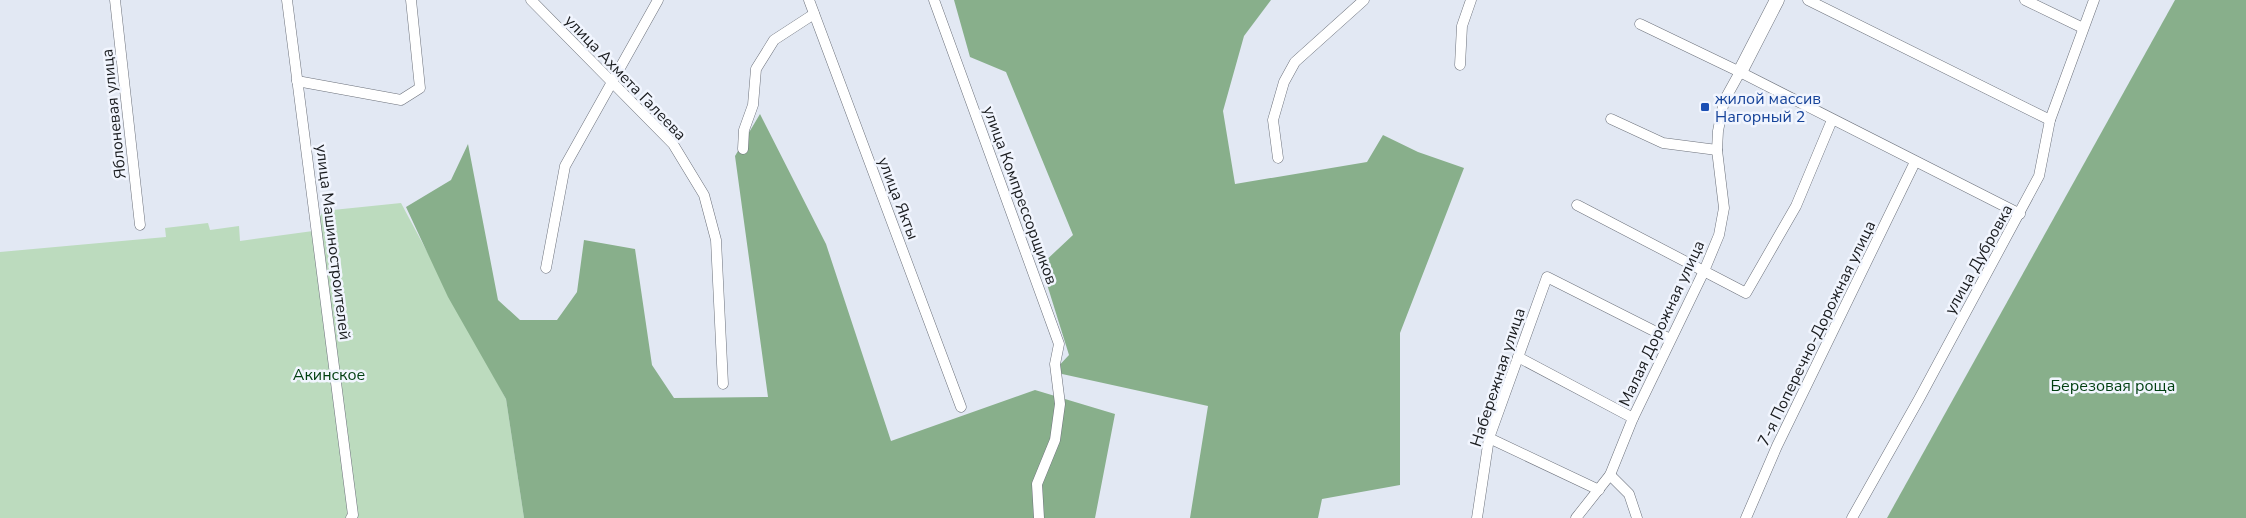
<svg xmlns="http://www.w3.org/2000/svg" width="2246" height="518" viewBox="0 0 2246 518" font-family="'Nunito Sans',sans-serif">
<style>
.green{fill:#bcdbbe}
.forest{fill:#88af8b}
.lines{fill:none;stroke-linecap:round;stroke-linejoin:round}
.street-casing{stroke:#6c717b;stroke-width:11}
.secondary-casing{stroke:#6c717b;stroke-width:15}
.street{stroke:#fff;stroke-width:10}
.secondary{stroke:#fff;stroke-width:14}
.transit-dot{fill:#1a4fb4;stroke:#f1f5fe;stroke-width:2}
.labels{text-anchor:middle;stroke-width:5;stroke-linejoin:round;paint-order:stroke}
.street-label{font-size:16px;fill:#191b1e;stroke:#f1f5fe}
.transit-label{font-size:16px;fill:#164399;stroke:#f1f5fe;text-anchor:start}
.park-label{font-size:16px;fill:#003f10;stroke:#f1f5fe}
</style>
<rect width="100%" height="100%" fill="#e2e8f3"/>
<path class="green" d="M 401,203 L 506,399 L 524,518 L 0,518 L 0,252 L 166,237 L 165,228 L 208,223 L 210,230 L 239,226 L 240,241 L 313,231 L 323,211 Z"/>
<g class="forest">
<path d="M 954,0 L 1271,0 L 1244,36 L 1223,111 L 1235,184 L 1367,162 L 1383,135 L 1418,152 L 1464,168 L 1400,333 L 1400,485 L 1322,499 L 1318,518 L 1190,518 L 1208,406 L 1053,372 L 1069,355 L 1041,265 L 1073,235 L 1006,72 L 970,57 Z"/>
<path d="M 2175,0 L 2246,0 L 2246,518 L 1887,518 Z"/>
<path d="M 760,114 L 826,244 L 891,441 L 1035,390 L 1115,414 L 1095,518 L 524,518 L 506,399 L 448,297 L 406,207 L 451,180 L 468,144 L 498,300 L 520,320 L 557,320 L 577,292 L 584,240 L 635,249 L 652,365 L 674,398 L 768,397 L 735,156 Z"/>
</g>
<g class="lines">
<defs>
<g id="street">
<path d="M 115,0 L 140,225"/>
<path d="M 287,0 L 353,515 L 351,518"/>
<path d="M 531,0 L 673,144 L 704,195 L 716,240 L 723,384"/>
<path d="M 809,0 L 961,407"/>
<path d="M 934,0 L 1059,344 L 1055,364 L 1060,404 L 1055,440 L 1037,484 L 1039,518"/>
<path d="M 1808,0 L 2050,120"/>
<path d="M 2025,0 L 2083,28"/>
<path d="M 1640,24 L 1740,72 L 2020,214"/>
<path d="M 1460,65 L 1462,26 L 1471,0"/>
<path d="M 297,81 L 401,100 L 420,88 L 411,0"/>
<path d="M 1611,119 L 1663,143 L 1717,150"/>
<path d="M 743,149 L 744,130 L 753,105 L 756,69 L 774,40 L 814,14"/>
<path d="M 1278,158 L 1273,120 L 1284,82 L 1295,62 L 1364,0"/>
<path d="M 1577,205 L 1746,293 L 1796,206 L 1832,120"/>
<path d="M 546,268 L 565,166 L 658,0"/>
<path d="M 1518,357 L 1633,418"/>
<path d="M 1489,438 L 1599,490"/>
<path d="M 1610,475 L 1629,494 L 1637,518"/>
<path d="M 1477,518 L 1489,438 L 1547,277 L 1670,339"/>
<path d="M 1576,518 L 1610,475 L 1633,418 L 1704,271 L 1719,235 L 1724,208 L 1717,150 L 1718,131 L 1724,101 L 1740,72"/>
<path d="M 1746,518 L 1777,446 L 1915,162"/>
<path d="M 1852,518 L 1919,399 L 2039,176 L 2050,120 L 2094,0"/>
</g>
<path id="secondary" d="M 1740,72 L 1777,0"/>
</defs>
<use href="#street" class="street-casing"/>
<use href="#secondary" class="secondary-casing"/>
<use href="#street" class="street"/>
<use href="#secondary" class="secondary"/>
</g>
<rect class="transit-dot" x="1700" y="102" width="10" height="10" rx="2.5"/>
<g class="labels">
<g class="street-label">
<text transform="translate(626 77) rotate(46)" y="6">улица Ахмета Галеева</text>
<text transform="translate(113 114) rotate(-96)" y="6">Яблоневая улица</text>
<text transform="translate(1021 195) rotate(70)" y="6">улица Компрессорщиков</text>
<text transform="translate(899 198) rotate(69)" y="6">улица Якты</text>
<text transform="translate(334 242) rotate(83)" y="6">улица Машиностроителей</text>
<text transform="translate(1978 259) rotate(-61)" y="6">улица Дубровка</text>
<text transform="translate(1661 323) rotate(-65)" y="6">Малая Дорожная улица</text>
<text transform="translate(1816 333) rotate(-64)" y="6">7-я Поперечно-Дорожная улица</text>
<text transform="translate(1497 377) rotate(-72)" y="6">Набережная улица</text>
</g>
<g class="transit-label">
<text x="1715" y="104">жилой массив<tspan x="1715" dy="18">Нагорный 2</tspan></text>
</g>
<g class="park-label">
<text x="329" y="380">Акинское</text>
<text x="2113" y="391">Березовая роща</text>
</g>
</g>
</svg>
